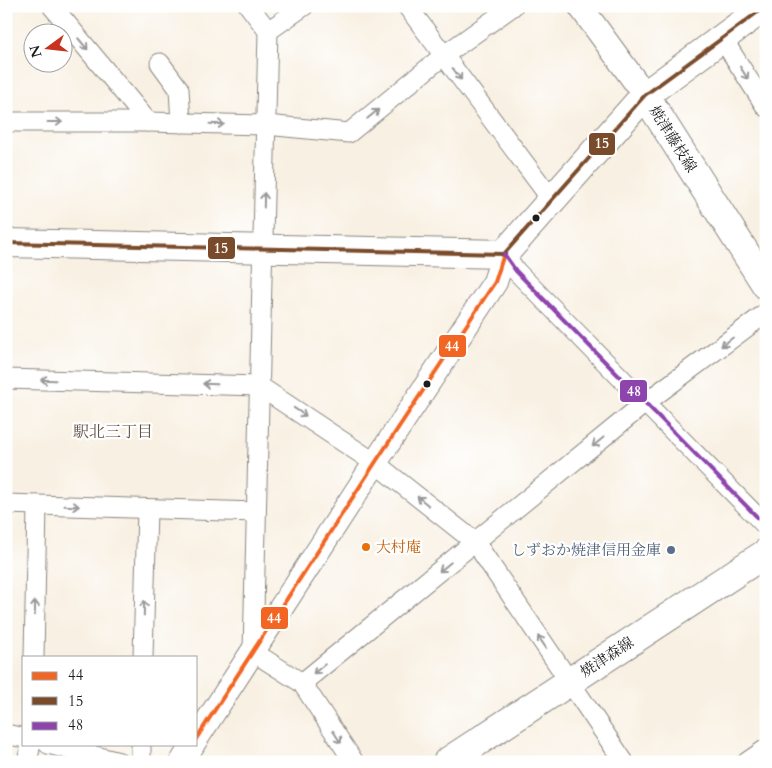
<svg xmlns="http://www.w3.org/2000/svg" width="772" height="768" viewBox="0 0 772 768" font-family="Cardo,'Noto Serif JP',serif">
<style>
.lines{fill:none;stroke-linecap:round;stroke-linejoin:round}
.minor-casing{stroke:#8a867f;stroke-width:21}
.tertiary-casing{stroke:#8a867f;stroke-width:26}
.secondary-casing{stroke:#8a867f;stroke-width:30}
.primary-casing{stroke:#8a867f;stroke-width:30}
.minor{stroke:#fff;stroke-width:19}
.tertiary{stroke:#fff;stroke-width:24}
.secondary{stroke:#fff;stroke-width:28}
.primary{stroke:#fff;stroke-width:28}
.bus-1-casing{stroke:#fff;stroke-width:8}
.bus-2-casing{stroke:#fff;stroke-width:8}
.bus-3-casing{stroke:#fff;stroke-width:8}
.bus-1{stroke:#f26522;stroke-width:4}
.bus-2{stroke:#7a4b2a;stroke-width:4}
.bus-3{stroke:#8e44ad;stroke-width:4}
.oneway{stroke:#999}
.bus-dot{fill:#1c1c1c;stroke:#fff;stroke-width:2}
.food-dot{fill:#e8710a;stroke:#fff;stroke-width:2}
.service-dot{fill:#5c6f8a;stroke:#fff;stroke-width:2}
.labels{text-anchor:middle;stroke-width:4.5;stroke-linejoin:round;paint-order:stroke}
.street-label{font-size:15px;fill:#1c1c1c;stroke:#fff}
.food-label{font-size:15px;fill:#c56008;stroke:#fff;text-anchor:start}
.service-label{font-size:15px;fill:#4e5e75;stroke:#fff;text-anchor:end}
.neighbourhood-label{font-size:16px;fill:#635046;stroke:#fff}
.line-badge{stroke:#fff;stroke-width:2}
.badge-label{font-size:14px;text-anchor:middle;font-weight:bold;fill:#fff}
</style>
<rect width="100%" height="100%" fill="#fff"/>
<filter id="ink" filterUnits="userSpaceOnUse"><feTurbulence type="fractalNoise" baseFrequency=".02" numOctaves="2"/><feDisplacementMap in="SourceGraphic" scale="10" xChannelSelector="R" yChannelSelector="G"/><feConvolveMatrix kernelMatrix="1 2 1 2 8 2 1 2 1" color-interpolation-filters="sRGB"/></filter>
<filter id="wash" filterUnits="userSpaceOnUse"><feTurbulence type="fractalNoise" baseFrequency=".0096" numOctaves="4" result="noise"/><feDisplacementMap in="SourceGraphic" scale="20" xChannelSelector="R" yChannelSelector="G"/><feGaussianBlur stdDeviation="1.12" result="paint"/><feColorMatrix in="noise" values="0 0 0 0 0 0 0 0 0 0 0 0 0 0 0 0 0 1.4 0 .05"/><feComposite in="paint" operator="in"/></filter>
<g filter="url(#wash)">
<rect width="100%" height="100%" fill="#f8f0e2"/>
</g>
<g filter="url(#ink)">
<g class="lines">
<defs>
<g id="minor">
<path d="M 52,6 L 148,122"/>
<path d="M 249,6 L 268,31 L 304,6"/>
<path d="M 407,6 L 552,200"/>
<path d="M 268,31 L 253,652 L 302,683 L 354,762"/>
<path d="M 722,38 L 766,107"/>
<path d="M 160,63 L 179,89 L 181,123"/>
<path d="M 6,122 L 148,122 L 266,125 L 349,133 L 443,56 L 513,6"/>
<path d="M 504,254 L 516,271 L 766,526"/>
<path d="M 6,379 L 259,386 L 375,463 L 475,542 L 624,762"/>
<path d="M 6,504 L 256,512"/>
<path d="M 34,657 L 37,505"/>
<path d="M 143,657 L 147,509"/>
<path d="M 302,683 L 645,403 L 766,313"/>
<path d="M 6,734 L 24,738"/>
<path d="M 48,744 L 119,762"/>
<path d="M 27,762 L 31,744"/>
<path d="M 141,762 L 141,744"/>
<path d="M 747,762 L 766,749"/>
</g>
<g id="tertiary">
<path d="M 580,6 L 645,95"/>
<path d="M 196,739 L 375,463 L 495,282 L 504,254"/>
<path d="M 182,762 L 193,744"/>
</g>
<path id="secondary" d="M 6,243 L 504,254 L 645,95"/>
<g id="primary">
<path d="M 766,6 L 645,95 L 766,285"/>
<path d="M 447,762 L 766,553"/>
</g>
</defs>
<use href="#minor" class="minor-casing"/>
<use href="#tertiary" class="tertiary-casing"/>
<use href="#secondary" class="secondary-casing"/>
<use href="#primary" class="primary-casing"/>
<use href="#minor" class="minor"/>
<use href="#tertiary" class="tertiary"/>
<use href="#secondary" class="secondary"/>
<use href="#primary" class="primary"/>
<defs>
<path id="bus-1" d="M 196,739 L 375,463 L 495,282 L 504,254"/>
<path id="bus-2" d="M 6,243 L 504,254 L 645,95 L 766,6"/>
<path id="bus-3" d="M 504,254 L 516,271 L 766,526"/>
</defs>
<use href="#bus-1" class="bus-1-casing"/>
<use href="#bus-2" class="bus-2-casing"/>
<use href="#bus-3" class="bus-3-casing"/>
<use href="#bus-1" class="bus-1"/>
<use href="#bus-2" class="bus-2"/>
<use href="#bus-3" class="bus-3"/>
</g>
<defs><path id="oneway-shaft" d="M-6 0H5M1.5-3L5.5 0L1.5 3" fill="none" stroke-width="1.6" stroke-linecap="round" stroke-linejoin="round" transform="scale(1.25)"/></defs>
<g class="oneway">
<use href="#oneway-shaft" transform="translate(83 44) rotate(50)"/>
<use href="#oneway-shaft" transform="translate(744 73) rotate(58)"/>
<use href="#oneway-shaft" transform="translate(457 74) rotate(53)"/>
<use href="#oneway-shaft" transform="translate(373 114) rotate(-39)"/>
<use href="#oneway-shaft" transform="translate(55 122)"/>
<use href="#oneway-shaft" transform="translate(217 124) rotate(2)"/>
<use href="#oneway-shaft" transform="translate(264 200) rotate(-89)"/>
<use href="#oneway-shaft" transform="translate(727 342) rotate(143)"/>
<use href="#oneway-shaft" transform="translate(48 380) rotate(-178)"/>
<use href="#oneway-shaft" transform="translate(210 384) rotate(-178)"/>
<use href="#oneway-shaft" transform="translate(300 412) rotate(34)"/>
<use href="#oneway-shaft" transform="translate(598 442) rotate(141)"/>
<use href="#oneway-shaft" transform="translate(423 501) rotate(-141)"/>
<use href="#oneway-shaft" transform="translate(72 506) rotate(2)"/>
<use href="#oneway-shaft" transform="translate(445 567) rotate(141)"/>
<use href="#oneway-shaft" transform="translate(35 608) rotate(-89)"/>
<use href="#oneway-shaft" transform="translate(144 608) rotate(-89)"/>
<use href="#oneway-shaft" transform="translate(542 642) rotate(-124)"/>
<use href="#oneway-shaft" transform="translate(319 669) rotate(141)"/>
<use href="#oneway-shaft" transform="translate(337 737) rotate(57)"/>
</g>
</g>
<g class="bus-dot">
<circle cx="536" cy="218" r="4.5"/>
<circle cx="427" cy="384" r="4.5"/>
</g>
<circle class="food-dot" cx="366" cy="547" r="5"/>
<circle class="service-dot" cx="671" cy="550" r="5"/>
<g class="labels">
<g class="street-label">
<text transform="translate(673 139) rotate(58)" y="5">焼津藤枝線</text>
<text transform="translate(607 657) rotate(-33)" y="5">焼津森線</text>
</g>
<g class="food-label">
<text x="376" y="552">大村庵</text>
</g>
<g class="service-label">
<text x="661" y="555">しずおか焼津信用金庫</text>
</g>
<g class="neighbourhood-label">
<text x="113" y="437">駅北三丁目</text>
</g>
</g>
<g class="line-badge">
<rect x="588" y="132" width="28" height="24" rx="5" fill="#7a4b2a"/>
<rect x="207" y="236" width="29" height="24" rx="5" fill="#7a4b2a"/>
<rect x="438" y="334" width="29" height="24" rx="5" fill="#f26522"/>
<rect x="619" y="379" width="29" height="24" rx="5" fill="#8e44ad"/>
<rect x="260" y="606" width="29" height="24" rx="5" fill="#f26522"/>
</g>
<g class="badge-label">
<text x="602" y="148">15</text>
<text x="221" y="253">15</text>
<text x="452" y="351">44</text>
<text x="634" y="396">48</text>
<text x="274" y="623">44</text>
</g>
<rect width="772" height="768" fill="none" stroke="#fff" stroke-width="25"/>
<rect x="22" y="656" width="175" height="90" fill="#ffffff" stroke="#a4a4a4"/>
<rect x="32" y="672" width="25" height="8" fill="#f26522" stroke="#a4a4a4"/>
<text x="68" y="680" font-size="15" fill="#1c1c1c">44</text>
<rect x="32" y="697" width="25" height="8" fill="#7a4b2a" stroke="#a4a4a4"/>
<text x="68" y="706" font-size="15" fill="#1c1c1c">15</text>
<rect x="32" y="722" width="25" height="8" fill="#8e44ad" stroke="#a4a4a4"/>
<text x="68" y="730" font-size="15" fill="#1c1c1c">48</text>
<g transform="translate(48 48) rotate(255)"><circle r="24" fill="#ffffff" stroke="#a4a4a4"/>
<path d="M0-4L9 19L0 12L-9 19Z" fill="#c8321e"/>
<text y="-8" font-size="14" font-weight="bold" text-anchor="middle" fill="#1c1c1c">N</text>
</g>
</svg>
